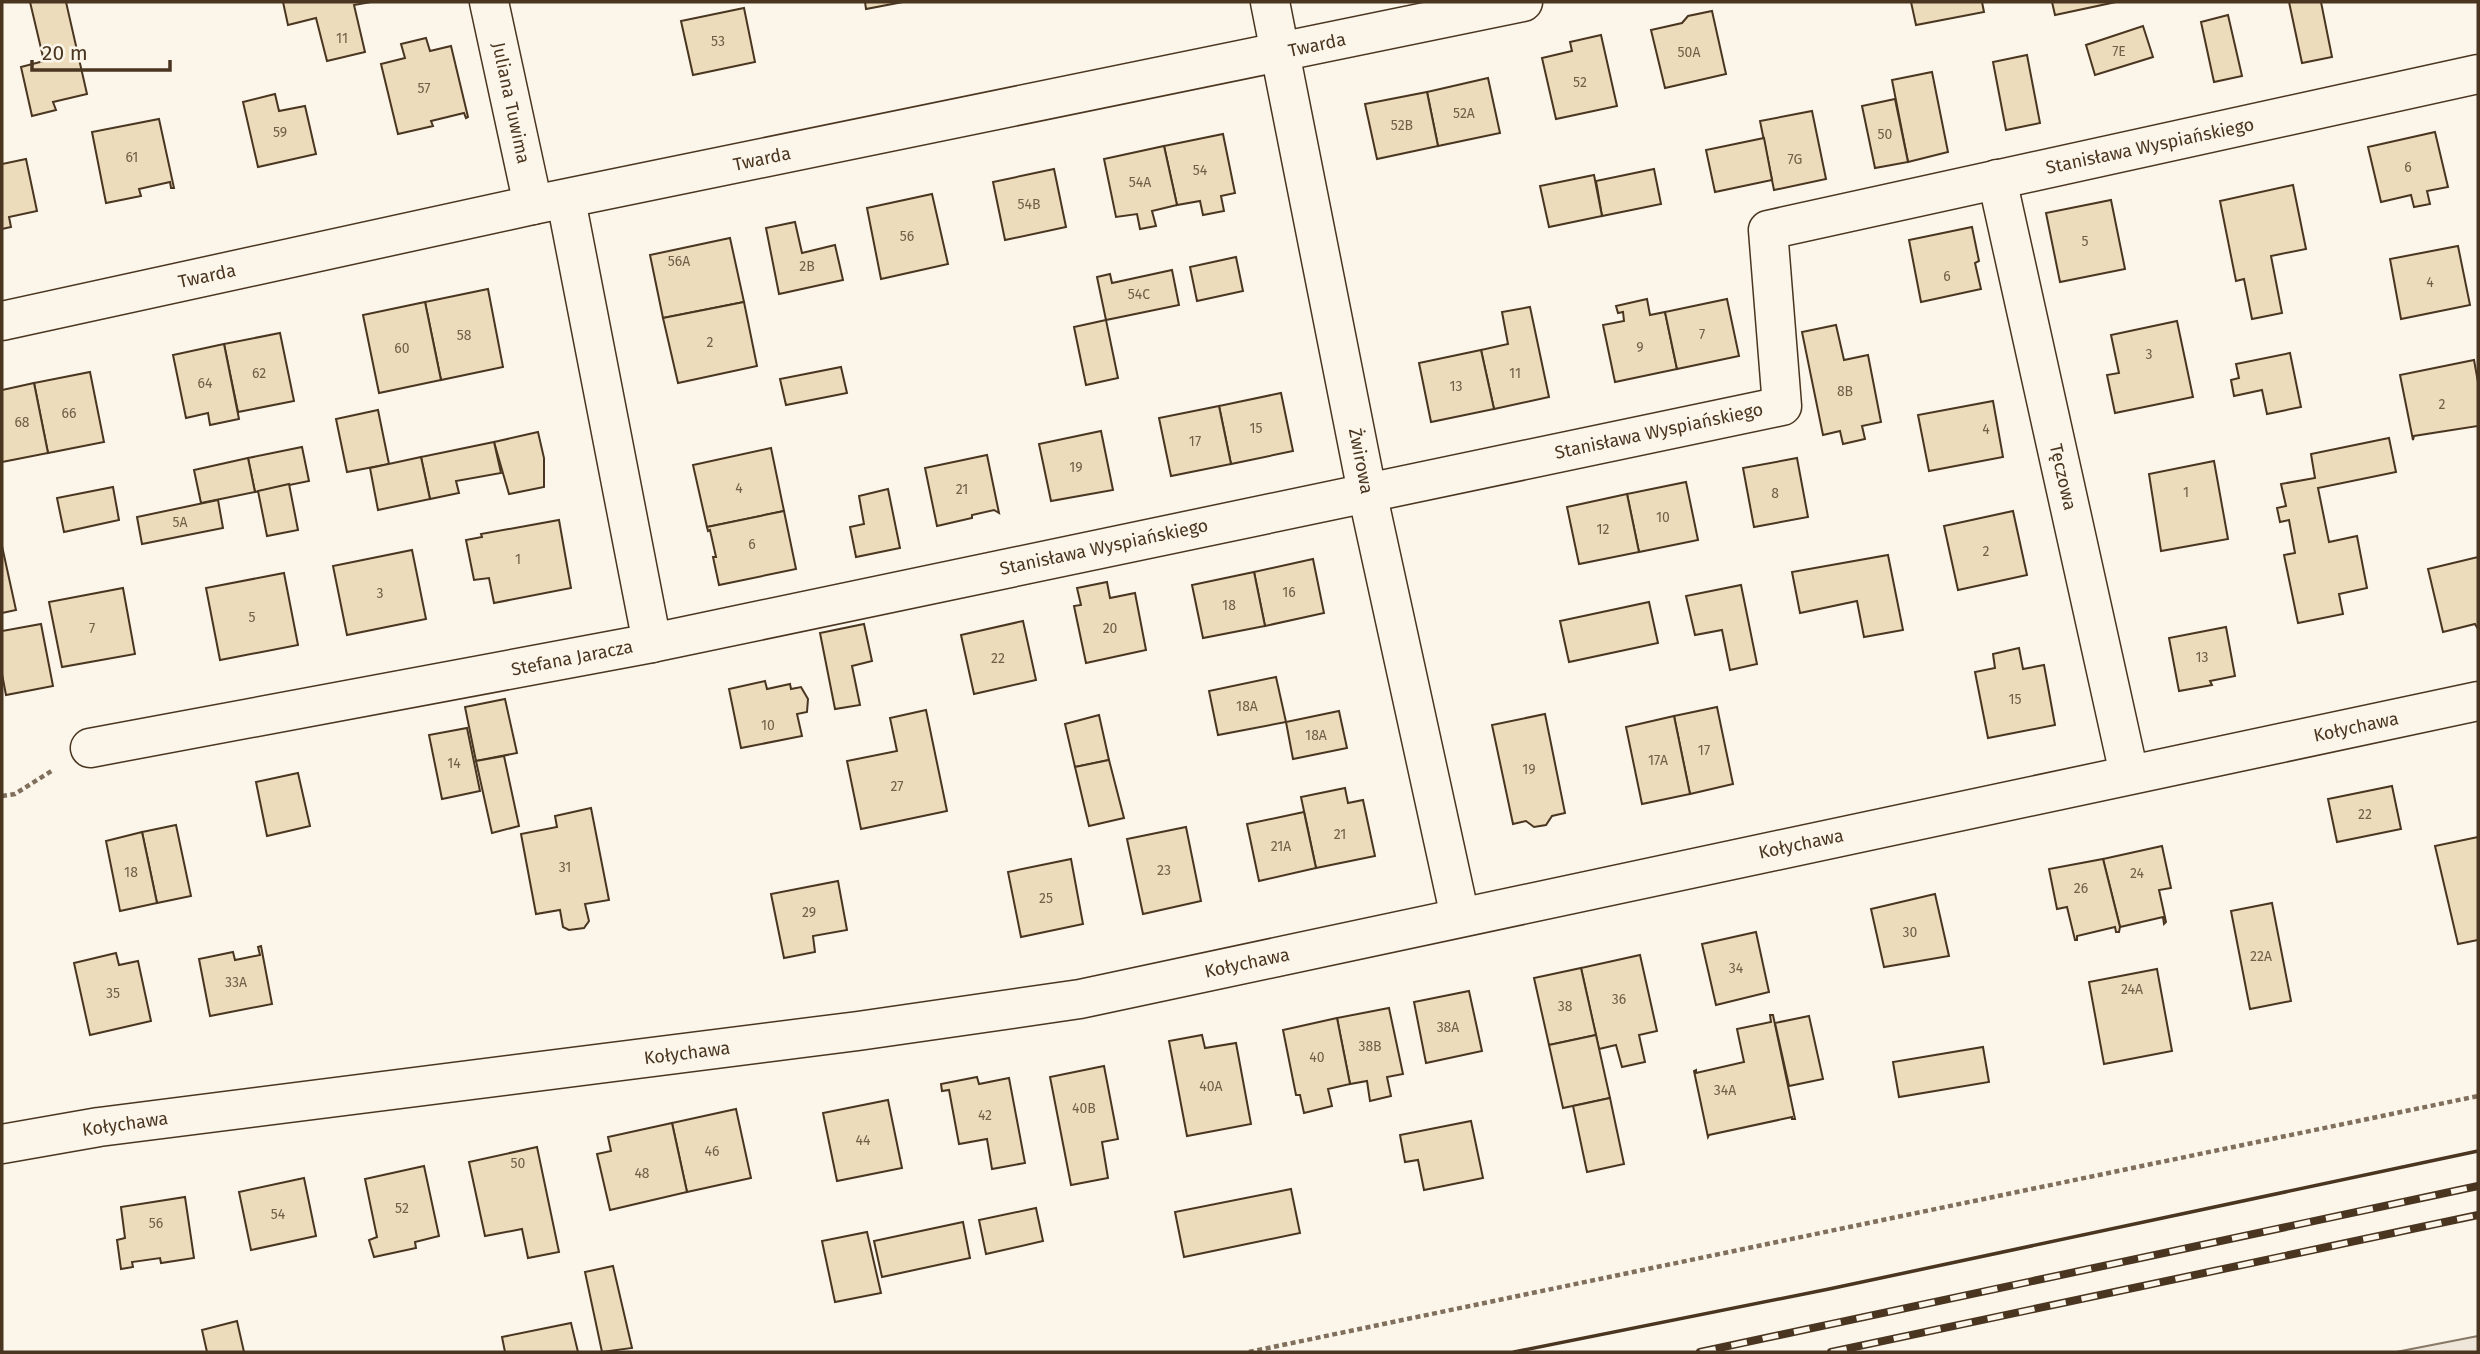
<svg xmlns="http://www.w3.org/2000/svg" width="2480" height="1354" viewBox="0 0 2480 1354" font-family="'Fira Sans',sans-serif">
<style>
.green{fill:#ede6d9;stroke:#887966;stroke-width:2}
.building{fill:#ecdcbc;stroke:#4a3520;stroke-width:2}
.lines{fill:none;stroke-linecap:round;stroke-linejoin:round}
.minor-casing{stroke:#4a3520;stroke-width:41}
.path{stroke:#7f6f5c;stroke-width:4.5;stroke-dasharray:5 3.5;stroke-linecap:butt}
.minor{stroke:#fbf6e9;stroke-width:38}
.rail-casing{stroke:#4a3520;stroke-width:8}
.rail{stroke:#fbf6e9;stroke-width:5;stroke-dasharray:16;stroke-linecap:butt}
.wall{stroke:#4a3520;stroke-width:3.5}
.labels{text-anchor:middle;stroke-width:5;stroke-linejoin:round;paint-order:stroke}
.number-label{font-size:14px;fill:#725f47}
.street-label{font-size:18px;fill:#4a3520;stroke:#fbf6e9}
</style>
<rect width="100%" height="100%" fill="#fbf6e9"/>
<path class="green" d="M 2478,1336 L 2478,1352 L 2396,1352 Z"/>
<g class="building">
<path d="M 30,2 L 66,2 L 87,94 L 53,102 L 56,110 L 32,116 L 21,67 L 44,61 Z"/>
<path d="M 283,2 L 371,2 L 354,5 L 365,52 L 327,61 L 316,18 L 288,25 Z"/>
<path d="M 865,2 L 903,2 L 866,9 Z"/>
<path d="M 1911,2 L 1982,2 L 1984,12 L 1916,25 Z"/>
<path d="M 2052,2 L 2116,2 L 2055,15 Z"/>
<path d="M 2289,2 L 2321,2 L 2332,57 L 2302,63 Z"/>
<path d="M 744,8 L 755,62 L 693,75 L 681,21 Z"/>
<path d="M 1712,11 L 1726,74 L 1665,88 L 1651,30 L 1682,23 L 1688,16 Z"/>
<path d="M 2228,15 L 2242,76 L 2214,82 L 2201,22 Z"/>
<path d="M 2143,26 L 2153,57 L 2095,75 L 2086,45 Z"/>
<path d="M 1601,35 L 1617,106 L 1556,119 L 1542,58 L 1572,51 L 1570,42 Z"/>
<path d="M 426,38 L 430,51 L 451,46 L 468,117 L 466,118 L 464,113 L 431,121 L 433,126 L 398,134 L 381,64 L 405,58 L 401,44 Z"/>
<path d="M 2027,55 L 2040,123 L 2006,130 L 1993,62 Z"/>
<path d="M 1932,72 L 1948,152 L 1908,162 L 1892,80 Z"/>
<path d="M 1488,78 L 1500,133 L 1438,146 L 1427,92 Z"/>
<path d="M 1427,92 L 1438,146 L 1377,159 L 1365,104 Z"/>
<path d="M 275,94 L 279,111 L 305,106 L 316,154 L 258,167 L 243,102 Z"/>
<path d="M 1895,99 L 1908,162 L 1875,168 L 1862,106 Z"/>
<path d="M 1812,111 L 1826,179 L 1774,190 L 1760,121 Z"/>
<path d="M 159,119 L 174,188 L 171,188 L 170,182 L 139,189 L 141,196 L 106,203 L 92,132 Z"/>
<path d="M 2435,132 L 2448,187 L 2427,191 L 2430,204 L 2414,207 L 2411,195 L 2381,202 L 2368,147 Z"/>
<path d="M 1223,134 L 1235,193 L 1221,196 L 1224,211 L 1203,215 L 1200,201 L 1177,205 L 1164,146 Z"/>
<path d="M 1764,138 L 1772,180 L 1715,192 L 1706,150 Z"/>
<path d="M 1164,146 L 1177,205 L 1152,211 L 1156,226 L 1140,229 L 1137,214 L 1116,217 L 1104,159 Z"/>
<path d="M 26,159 L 37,211 L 9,217 L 11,227 L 2,229 L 2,164 Z"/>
<path d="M 1054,169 L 1066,227 L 1005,240 L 993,182 Z"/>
<path d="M 1654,169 L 1661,204 L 1602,216 L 1596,181 Z"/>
<path d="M 1594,175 L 1602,216 L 1549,227 L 1540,186 Z"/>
<path d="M 2293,185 L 2306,249 L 2271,256 L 2282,313 L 2252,319 L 2244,279 L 2236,281 L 2220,201 Z"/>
<path d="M 932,194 L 948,264 L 881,279 L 867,208 Z"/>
<path d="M 2111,200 L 2125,269 L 2060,282 L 2046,213 Z"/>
<path d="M 795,222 L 802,253 L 835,245 L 843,280 L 779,294 L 766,228 Z"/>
<path d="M 1972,227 L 1979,261 L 1975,263 L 1981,289 L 1921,302 L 1909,240 Z"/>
<path d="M 730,238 L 744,302 L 663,318 L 650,255 Z"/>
<path d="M 2458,246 L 2470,305 L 2401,319 L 2390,259 Z"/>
<path d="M 1236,257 L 1243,291 L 1197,301 L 1190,267 Z"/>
<path d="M 1172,270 L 1179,305 L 1106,320 L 1097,277 L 1110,274 L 1112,283 Z"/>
<path d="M 488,289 L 503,367 L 441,380 L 425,302 Z"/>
<path d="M 1647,299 L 1650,315 L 1665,312 L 1677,369 L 1615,382 L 1603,325 L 1624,321 L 1623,312 L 1618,313 L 1616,306 Z"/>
<path d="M 1727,299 L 1739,356 L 1677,369 L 1665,312 Z"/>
<path d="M 425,302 L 441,380 L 379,393 L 363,315 Z"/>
<path d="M 744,302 L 757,366 L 678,383 L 663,318 Z"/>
<path d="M 1530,307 L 1549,397 L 1494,409 L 1481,350 L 1508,344 L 1502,312 Z"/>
<path d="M 1106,320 L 1118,378 L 1086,385 L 1074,327 Z"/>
<path d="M 2177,321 L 2193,397 L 2115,413 L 2107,375 L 2119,373 L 2111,335 Z"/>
<path d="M 1836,325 L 1844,360 L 1868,355 L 1881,422 L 1862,426 L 1865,439 L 1843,444 L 1840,431 L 1823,435 L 1802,332 Z"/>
<path d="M 280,333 L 294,401 L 238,412 L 224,344 Z"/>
<path d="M 224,344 L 239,419 L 210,425 L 208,413 L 186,418 L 173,355 Z"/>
<path d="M 1481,350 L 1494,409 L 1431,422 L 1419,363 Z"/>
<path d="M 2290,353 L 2301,407 L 2267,414 L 2262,390 L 2234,396 L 2231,380 L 2239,378 L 2236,364 Z"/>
<path d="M 2474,360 L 2478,382 L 2478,426 L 2414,436 L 2413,440 L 2400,375 Z"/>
<path d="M 841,367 L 847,393 L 786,405 L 780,379 Z"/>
<path d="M 90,372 L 104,442 L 48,453 L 34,383 Z"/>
<path d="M 34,383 L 48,453 L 2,462 L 2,390 Z"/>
<path d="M 1281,393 L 1293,451 L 1231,464 L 1219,406 Z"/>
<path d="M 1993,401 L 2003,457 L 1929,471 L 1918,415 Z"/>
<path d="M 1219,406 L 1231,464 L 1171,476 L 1159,418 Z"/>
<path d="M 378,410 L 389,464 L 347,472 L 336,419 Z"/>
<path d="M 1101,431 L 1113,490 L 1051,501 L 1039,444 Z"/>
<path d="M 538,432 L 544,458 L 544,487 L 509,494 L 494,442 Z"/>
<path d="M 2389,438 L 2396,472 L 2318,488 L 2329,542 L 2357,536 L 2367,588 L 2339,594 L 2343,614 L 2298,623 L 2284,555 L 2295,553 L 2289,520 L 2280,522 L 2277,508 L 2286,506 L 2281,484 L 2315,478 L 2311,454 Z"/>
<path d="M 494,442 L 501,473 L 456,481 L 459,493 L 430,499 L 421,457 Z"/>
<path d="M 302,447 L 309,481 L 255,492 L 248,458 Z"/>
<path d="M 771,448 L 784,511 L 707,527 L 693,465 Z"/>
<path d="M 987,455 L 999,513 L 994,510 L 972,515 L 972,518 L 937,526 L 925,468 Z"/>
<path d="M 421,457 L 430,499 L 378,510 L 370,468 Z"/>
<path d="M 248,458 L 255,492 L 201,503 L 194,470 Z"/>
<path d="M 1797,458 L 1808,517 L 1754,527 L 1743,468 Z"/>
<path d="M 2214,461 L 2228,539 L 2161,551 L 2149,474 Z"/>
<path d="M 1686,482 L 1698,540 L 1639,552 L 1627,494 Z"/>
<path d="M 289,484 L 298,530 L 267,536 L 258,491 Z"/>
<path d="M 113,487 L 119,520 L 64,532 L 57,498 Z"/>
<path d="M 888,489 L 900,548 L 856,557 L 850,527 L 864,524 L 859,496 Z"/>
<path d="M 1627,494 L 1639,552 L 1579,564 L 1567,507 Z"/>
<path d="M 218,500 L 223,528 L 142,544 L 137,517 Z"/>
<path d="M 784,511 L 796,569 L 719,585 L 713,557 L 716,557 L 710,530 L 708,531 L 707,527 Z"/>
<path d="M 2013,511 L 2027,575 L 1958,590 L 1944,526 Z"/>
<path d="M 559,520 L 571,588 L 494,603 L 489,578 L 474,580 L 466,540 L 482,537 L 481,534 Z"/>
<path d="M 2,546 L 16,610 L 2,613 Z"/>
<path d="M 412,550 L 426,619 L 347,635 L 333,566 Z"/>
<path d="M 1888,555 L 1903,630 L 1864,637 L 1857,601 L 1800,613 L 1792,572 Z"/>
<path d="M 2478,557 L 2478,629 L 2475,624 L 2443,632 L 2428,569 Z"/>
<path d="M 1313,559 L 1324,613 L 1265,626 L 1254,572 Z"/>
<path d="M 1254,572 L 1265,626 L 1203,638 L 1192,585 Z"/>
<path d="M 284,573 L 298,645 L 220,660 L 206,588 Z"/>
<path d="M 1107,582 L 1110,598 L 1135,593 L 1146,650 L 1086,663 L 1074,606 L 1081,605 L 1077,588 Z"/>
<path d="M 1741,585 L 1757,664 L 1730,670 L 1722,630 L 1695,635 L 1686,596 Z"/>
<path d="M 123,588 L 135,654 L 62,667 L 49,602 Z"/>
<path d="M 1649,602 L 1658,643 L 1569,662 L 1560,621 Z"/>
<path d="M 1023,621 L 1036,680 L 974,694 L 961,635 Z"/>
<path d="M 41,624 L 53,686 L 6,695 L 2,674 L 2,631 Z"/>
<path d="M 864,624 L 872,661 L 852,666 L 860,705 L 835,709 L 820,633 Z"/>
<path d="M 2226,627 L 2235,676 L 2210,681 L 2212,685 L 2179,691 L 2169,638 Z"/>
<path d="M 2019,648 L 2023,669 L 2044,665 L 2055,725 L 1988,738 L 1975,672 L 1995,668 L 1993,654 Z"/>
<path d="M 1276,677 L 1286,722 L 1218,735 L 1209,691 Z"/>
<path d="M 765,681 L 767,689 L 790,684 L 791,689 L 801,687 L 808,699 L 807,712 L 797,714 L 802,736 L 741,748 L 729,689 Z"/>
<path d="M 505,699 L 517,753 L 476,761 L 465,707 Z"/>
<path d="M 1717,707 L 1733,784 L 1690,794 L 1674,716 Z"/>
<path d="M 926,710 L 947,811 L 861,829 L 847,761 L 897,751 L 890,718 Z"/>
<path d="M 1339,711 L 1347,748 L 1293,759 L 1286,722 Z"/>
<path d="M 1545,714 L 1565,813 L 1552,816 L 1546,825 L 1534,827 L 1526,821 L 1513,824 L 1492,725 Z"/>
<path d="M 1099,715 L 1109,760 L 1075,767 L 1065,724 Z"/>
<path d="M 1674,716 L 1690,794 L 1642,804 L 1626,727 Z"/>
<path d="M 467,728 L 480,791 L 442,799 L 429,735 Z"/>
<path d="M 504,756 L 519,826 L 492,833 L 476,761 Z"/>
<path d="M 1109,760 L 1124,818 L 1089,826 L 1075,767 Z"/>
<path d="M 298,773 L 310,826 L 267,836 L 256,782 Z"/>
<path d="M 2392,786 L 2401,829 L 2337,842 L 2328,799 Z"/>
<path d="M 1345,788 L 1348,803 L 1363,800 L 1375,856 L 1316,868 L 1301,797 Z"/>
<path d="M 591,808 L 609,900 L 585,904 L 589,921 L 584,928 L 569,930 L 563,927 L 560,910 L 536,914 L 521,834 L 557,827 L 555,816 Z"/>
<path d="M 1304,812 L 1316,868 L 1259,881 L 1247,824 Z"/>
<path d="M 176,825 L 191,896 L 157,903 L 142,832 Z"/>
<path d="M 1186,827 L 1201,901 L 1143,914 L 1127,839 Z"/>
<path d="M 142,832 L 157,903 L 120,911 L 106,841 Z"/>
<path d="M 2478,837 L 2478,940 L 2458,944 L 2435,846 Z"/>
<path d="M 2162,846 L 2171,888 L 2159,890 L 2166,922 L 2164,924 L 2163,917 L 2120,927 L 2103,859 Z"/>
<path d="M 1071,859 L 1083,924 L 1021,937 L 1008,872 Z"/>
<path d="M 2103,859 L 2120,927 L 2119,932 L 2116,932 L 2115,927 L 2077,936 L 2077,940 L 2075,940 L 2067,907 L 2057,909 L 2049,869 Z"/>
<path d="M 838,881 L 847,930 L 813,936 L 815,952 L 784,958 L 771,894 Z"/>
<path d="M 1935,894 L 1949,956 L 1884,967 L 1871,909 Z"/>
<path d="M 2272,903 L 2291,1001 L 2250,1009 L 2231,911 Z"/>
<path d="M 1756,932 L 1769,992 L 1716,1005 L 1702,944 Z"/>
<path d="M 261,946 L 272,1004 L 210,1016 L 199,959 L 233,952 L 235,960 L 260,955 L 258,947 Z"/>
<path d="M 116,953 L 119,965 L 138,961 L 151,1021 L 90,1035 L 74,963 Z"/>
<path d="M 1640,955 L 1657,1031 L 1639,1035 L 1645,1062 L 1622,1067 L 1616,1045 L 1599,1049 L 1581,968 Z"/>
<path d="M 1581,968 L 1596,1035 L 1549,1045 L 1534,978 Z"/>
<path d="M 2157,969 L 2172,1051 L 2104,1064 L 2089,982 Z"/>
<path d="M 1469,991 L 1482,1051 L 1426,1063 L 1414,1002 Z"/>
<path d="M 1389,1008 L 1403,1074 L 1387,1077 L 1391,1096 L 1370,1101 L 1367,1081 L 1350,1084 L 1337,1018 Z"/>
<path d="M 1770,1015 L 1773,1015 L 1795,1119 L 1792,1119 L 1792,1117 L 1709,1135 L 1708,1137 L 1694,1071 L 1696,1070 L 1696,1073 L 1744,1062 L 1737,1029 L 1771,1022 Z"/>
<path d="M 1809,1016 L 1823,1079 L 1789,1086 L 1775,1023 Z"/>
<path d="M 1337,1018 L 1350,1084 L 1328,1089 L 1332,1106 L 1304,1113 L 1300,1095 L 1296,1095 L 1283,1030 Z"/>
<path d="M 1202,1035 L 1205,1048 L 1236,1043 L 1251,1124 L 1187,1136 L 1169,1041 Z"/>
<path d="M 1596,1035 L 1610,1098 L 1563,1108 L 1549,1045 Z"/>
<path d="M 1983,1047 L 1989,1082 L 1899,1097 L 1893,1062 Z"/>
<path d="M 1104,1066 L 1118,1139 L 1102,1142 L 1108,1178 L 1071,1185 L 1050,1077 Z"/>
<path d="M 977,1077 L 979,1084 L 1009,1078 L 1025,1163 L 992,1169 L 987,1139 L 959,1144 L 949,1090 L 942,1091 L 941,1084 Z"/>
<path d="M 1610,1098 L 1624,1164 L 1587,1172 L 1573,1106 Z"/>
<path d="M 888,1100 L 902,1168 L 837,1181 L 823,1113 Z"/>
<path d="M 736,1109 L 751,1178 L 687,1192 L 672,1123 Z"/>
<path d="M 1471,1121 L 1483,1178 L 1424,1190 L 1418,1160 L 1405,1162 L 1400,1135 Z"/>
<path d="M 672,1123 L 687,1192 L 610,1210 L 597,1154 L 611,1151 L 608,1137 Z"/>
<path d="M 537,1147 L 559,1252 L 528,1258 L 522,1229 L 485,1236 L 469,1162 Z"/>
<path d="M 424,1166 L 439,1236 L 415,1242 L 416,1248 L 374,1257 L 369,1240 L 377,1237 L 365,1179 Z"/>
<path d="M 304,1178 L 316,1236 L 251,1250 L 239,1192 Z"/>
<path d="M 1291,1189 L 1300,1233 L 1184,1257 L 1175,1212 Z"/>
<path d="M 185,1197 L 194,1258 L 161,1263 L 160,1258 L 132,1262 L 133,1267 L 121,1269 L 117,1240 L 125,1238 L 121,1207 Z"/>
<path d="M 1036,1208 L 1043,1241 L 986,1254 L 979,1220 Z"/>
<path d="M 963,1222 L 970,1258 L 882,1277 L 874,1241 Z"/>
<path d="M 867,1232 L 881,1293 L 835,1302 L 822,1241 Z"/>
<path d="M 613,1266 L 632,1348 L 602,1352 L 585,1272 Z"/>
<path d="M 237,1321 L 244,1352 L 207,1352 L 202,1330 Z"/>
<path d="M 571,1323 L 578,1352 L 505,1352 L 502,1337 Z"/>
</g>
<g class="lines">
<defs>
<g id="minor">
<path d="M 489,2 L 533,205"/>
<path d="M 1270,2 L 1367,492 L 1460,917"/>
<path d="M 1997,179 L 2129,774"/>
<path d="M 2,321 L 533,205 L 1523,2"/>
<path d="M 652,643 L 1782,406 L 1768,230 L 2478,74"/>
<path d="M 90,748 L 652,643 L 566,200"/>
<path d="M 2,1144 L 99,1127 L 858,1031 L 1080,999 L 2478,701"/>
</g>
</defs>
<use href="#minor" class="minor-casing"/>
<g class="path">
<path d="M 2,796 L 15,794 L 53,770"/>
<path d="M 1249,1352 L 2478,1096"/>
</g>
<use href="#minor" class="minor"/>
<defs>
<g id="rail">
<path d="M 1700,1352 L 2478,1186"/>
<path d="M 1831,1352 L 2478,1215"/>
</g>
</defs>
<use href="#rail" class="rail-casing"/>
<use href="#rail" class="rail"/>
<path class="wall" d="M 1514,1352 L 1829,1289 L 2478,1151"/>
</g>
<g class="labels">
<g class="number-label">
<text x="342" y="43">11</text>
<text x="718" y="46">53</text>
<text x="2119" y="56">7E</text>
<text x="1689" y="57">50A</text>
<text x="1580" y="87">52</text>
<text x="424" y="93">57</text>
<text x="1464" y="118">52A</text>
<text x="1402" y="130">52B</text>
<text x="280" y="137">59</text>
<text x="1885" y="139">50</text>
<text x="132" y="162">61</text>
<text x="1795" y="164">7G</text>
<text x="2408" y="172">6</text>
<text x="1200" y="175">54</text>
<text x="1140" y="187">54A</text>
<text x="1029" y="209">54B</text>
<text x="907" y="241">56</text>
<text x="2085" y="246">5</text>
<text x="679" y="266">56A</text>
<text x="807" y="271">2B</text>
<text x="1947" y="281">6</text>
<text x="2430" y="287">4</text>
<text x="1139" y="299">54C</text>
<text x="1702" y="339">7</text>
<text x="464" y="340">58</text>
<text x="710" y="347">2</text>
<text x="1640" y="352">9</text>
<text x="402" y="353">60</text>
<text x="2149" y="359">3</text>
<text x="259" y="378">62</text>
<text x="1515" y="378">11</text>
<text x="205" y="388">64</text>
<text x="1456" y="391">13</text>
<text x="1845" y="396">8B</text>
<text x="2442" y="409">2</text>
<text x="69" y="418">66</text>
<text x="22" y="427">68</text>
<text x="1256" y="433">15</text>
<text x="1986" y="434">4</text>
<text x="1195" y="446">17</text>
<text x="1076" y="472">19</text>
<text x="739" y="493">4</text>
<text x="962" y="494">21</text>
<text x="2186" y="497">1</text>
<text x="1775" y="498">8</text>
<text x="1663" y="522">10</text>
<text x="180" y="527">5A</text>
<text x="1603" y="534">12</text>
<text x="752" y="549">6</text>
<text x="1986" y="556">2</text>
<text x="518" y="564">1</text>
<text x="1289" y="597">16</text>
<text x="380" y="598">3</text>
<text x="1229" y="610">18</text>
<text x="252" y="622">5</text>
<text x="92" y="633">7</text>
<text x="1110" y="633">20</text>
<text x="2202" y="662">13</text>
<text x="998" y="663">22</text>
<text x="2015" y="704">15</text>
<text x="1247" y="711">18A</text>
<text x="768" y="730">10</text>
<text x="1316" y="740">18A</text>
<text x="1704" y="755">17</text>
<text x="1658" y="765">17A</text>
<text x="454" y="768">14</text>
<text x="1529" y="774">19</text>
<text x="897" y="791">27</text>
<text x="2365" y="819">22</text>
<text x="1340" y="839">21</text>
<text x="1281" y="851">21A</text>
<text x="565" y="872">31</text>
<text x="1164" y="875">23</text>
<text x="131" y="877">18</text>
<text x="2137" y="878">24</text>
<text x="2081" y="893">26</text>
<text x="1046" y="903">25</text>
<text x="809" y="917">29</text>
<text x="1910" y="937">30</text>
<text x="2261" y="961">22A</text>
<text x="1736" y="973">34</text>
<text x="236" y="987">33A</text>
<text x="2132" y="994">24A</text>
<text x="113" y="998">35</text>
<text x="1619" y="1004">36</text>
<text x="1565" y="1011">38</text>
<text x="1448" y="1032">38A</text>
<text x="1370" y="1051">38B</text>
<text x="1317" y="1062">40</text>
<text x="1211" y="1091">40A</text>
<text x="1725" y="1095">34A</text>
<text x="1084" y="1113">40B</text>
<text x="985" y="1120">42</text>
<text x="863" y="1145">44</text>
<text x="712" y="1156">46</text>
<text x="518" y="1168">50</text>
<text x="642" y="1178">48</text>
<text x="402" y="1213">52</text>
<text x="278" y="1219">54</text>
<text x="156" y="1228">56</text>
</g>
<g class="street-label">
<text transform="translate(1317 45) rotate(-12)" y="6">Twarda</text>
<text transform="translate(511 103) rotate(78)" y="6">Juliana Tuwima</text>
<text transform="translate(2150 146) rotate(-12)" y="6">Stanisława Wyspiańskiego</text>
<text transform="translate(762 159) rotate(-12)" y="6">Twarda</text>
<text transform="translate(207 276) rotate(-12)" y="6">Twarda</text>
<text transform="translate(1659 431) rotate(-12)" y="6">Stanisława Wyspiańskiego</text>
<text transform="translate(1361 461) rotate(79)" y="6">Żwirowa</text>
<text transform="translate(2063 477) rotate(77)" y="6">Tęczowa</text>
<text transform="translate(1104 547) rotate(-12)" y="6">Stanisława Wyspiańskiego</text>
<text transform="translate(572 658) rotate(-11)" y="6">Stefana Jaracza</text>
<text transform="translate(2356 727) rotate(-12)" y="6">Kołychawa</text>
<text transform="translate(1801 844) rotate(-12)" y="6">Kołychawa</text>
<text transform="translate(1247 963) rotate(-12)" y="6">Kołychawa</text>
<text transform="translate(687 1053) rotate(-7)" y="6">Kołychawa</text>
<text transform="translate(125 1124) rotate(-8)" y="6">Kołychawa</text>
</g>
</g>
<rect width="2480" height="1354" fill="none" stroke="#4a3520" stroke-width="7"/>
<path d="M32 60v10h138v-10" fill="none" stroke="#4a3520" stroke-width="3.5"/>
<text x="42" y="60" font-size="21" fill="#4a3520" stroke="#fbf6e9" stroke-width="5" paint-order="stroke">20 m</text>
</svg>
